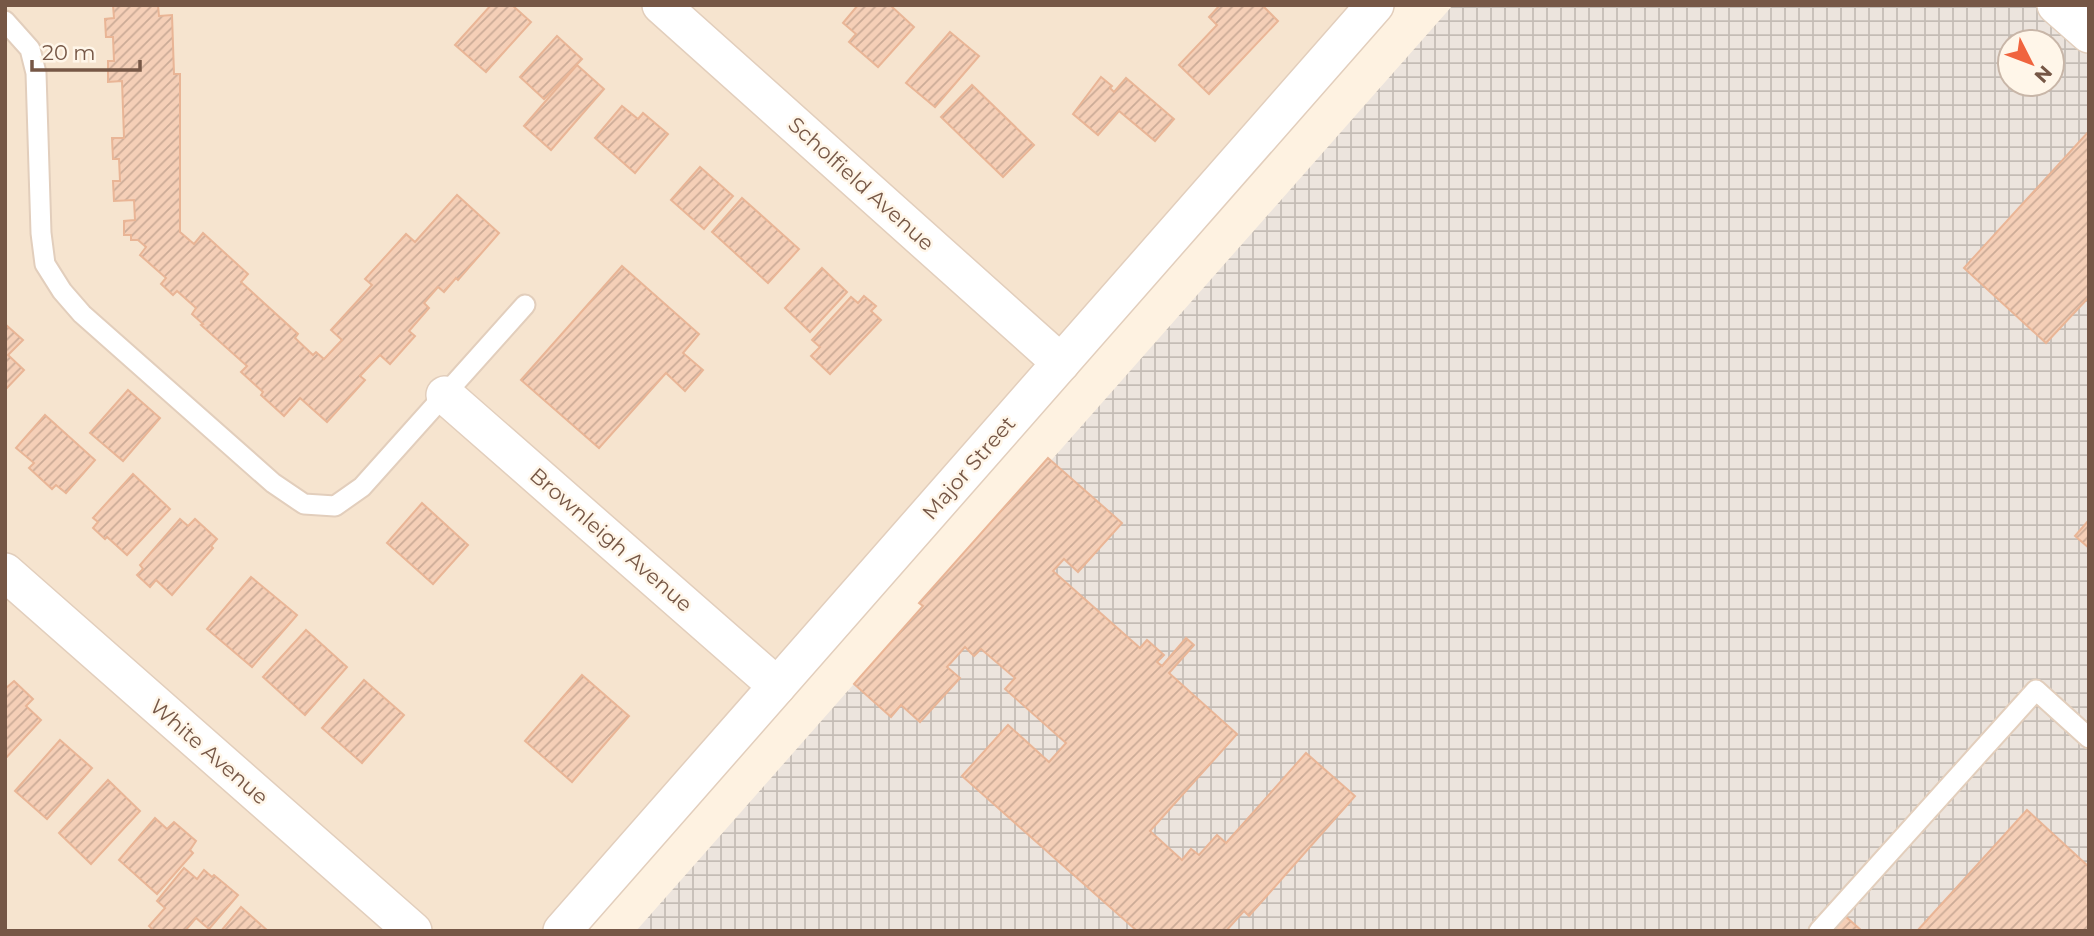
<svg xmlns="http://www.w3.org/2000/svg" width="2094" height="936" viewBox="0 0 2094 936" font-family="Montserrat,sans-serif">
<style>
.residential{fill:#f6e4cf}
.industrial{fill:url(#industrial-grid);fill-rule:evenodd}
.building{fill:url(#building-hatch);stroke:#e9b596;stroke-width:2}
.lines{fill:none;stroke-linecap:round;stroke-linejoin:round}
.service-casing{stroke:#e2cebc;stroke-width:23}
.minor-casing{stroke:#e2cebc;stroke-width:40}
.service{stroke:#fff;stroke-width:19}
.minor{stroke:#fff;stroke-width:37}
.labels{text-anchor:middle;stroke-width:5;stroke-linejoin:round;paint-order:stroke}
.street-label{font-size:21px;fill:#765746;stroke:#fff6e9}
</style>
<defs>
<pattern id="industrial-grid" width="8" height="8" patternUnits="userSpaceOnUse" patternTransform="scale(1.75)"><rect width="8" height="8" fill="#ece4dd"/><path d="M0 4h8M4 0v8" fill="none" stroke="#c4bcb5"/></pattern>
<pattern id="building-hatch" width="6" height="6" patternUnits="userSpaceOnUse" patternTransform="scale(1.75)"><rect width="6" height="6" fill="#f5cfb7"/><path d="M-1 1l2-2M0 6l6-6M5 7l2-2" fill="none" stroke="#cbab97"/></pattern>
</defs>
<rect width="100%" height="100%" fill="#fef2e1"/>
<path class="residential" d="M 5,5 L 1374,5 L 562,931 L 5,931 Z"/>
<path class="industrial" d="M 1453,5 L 2089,5 L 2089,931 L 636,931 ZM 2010,42 L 2052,42 L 2052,84 L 2010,84 Z"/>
<g class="building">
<path d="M 113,5 L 158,5 L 159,16 L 172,15 L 174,74 L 180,74 L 180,232 L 194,244 L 203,233 L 248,274 L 241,282 L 298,334 L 295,338 L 313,355 L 316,352 L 324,359 L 342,340 L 331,330 L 372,285 L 365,279 L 406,234 L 415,242 L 457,195 L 499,233 L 458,280 L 456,278 L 444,292 L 438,287 L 424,303 L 429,308 L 409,331 L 415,336 L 390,364 L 380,355 L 360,376 L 365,380 L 327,422 L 300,398 L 284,416 L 261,395 L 263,392 L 241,372 L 247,366 L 201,325 L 203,324 L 192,314 L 196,308 L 177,291 L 173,295 L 161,284 L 166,278 L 140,255 L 146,247 L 138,240 L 131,240 L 131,235 L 124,235 L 124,221 L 135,220 L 134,200 L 114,201 L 113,181 L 120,181 L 119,159 L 113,159 L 112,138 L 124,138 L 122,81 L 108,82 L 108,61 L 114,61 L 113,37 L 106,37 L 105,19 L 114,18 Z"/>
<path d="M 491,5 L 512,5 L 531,22 L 486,72 L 455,45 Z"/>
<path d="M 858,5 L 890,5 L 914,27 L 878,67 L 849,42 L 856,34 L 843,23 Z"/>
<path d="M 1220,5 L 1262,5 L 1278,21 L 1209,94 L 1179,65 L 1217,25 L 1209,17 Z"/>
<path d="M 950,32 L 979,56 L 935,107 L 906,83 Z"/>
<path d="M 557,36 L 582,59 L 544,99 L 520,77 Z"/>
<path d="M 577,65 L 604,89 L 551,150 L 524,126 Z"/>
<path d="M 1101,77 L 1112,86 L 1110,88 L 1114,92 L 1126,78 L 1174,119 L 1155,141 L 1119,111 L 1098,135 L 1073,114 Z"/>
<path d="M 972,85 L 1034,145 L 1003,177 L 941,117 Z"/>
<path d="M 622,106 L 638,119 L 643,113 L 668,134 L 635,173 L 595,138 Z"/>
<path d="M 2089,131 L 2089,297 L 2046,343 L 1964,268 Z"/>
<path d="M 700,167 L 733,196 L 704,229 L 671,200 Z"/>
<path d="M 742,198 L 799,249 L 768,283 L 712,232 Z"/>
<path d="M 622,266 L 699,334 L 683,353 L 703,370 L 685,391 L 666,373 L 599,448 L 521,380 Z"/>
<path d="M 822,268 L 847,292 L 810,332 L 785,308 Z"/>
<path d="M 864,296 L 876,306 L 871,311 L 881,320 L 830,374 L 811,356 L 820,347 L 812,340 L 851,297 L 858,303 Z"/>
<path d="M 5,324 L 23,340 L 8,355 L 24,370 L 5,390 Z"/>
<path d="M 128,390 L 160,418 L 123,461 L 90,433 Z"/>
<path d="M 45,415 L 95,460 L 66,493 L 56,485 L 52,489 L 29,468 L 34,463 L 16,448 Z"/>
<path d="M 1048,458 L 1122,523 L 1078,572 L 1064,559 L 1053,571 L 1140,648 L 1147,640 L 1164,655 L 1157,662 L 1162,666 L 1186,638 L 1194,645 L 1169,673 L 1237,734 L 1150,831 L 1182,860 L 1191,849 L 1199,855 L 1217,835 L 1226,843 L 1306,753 L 1355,796 L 1249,916 L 1244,911 L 1226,931 L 1137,931 L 962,776 L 1008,725 L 1049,762 L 1066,743 L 1005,689 L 1015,678 L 981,649 L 974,656 L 965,647 L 947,667 L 960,678 L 920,722 L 901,705 L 891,717 L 854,684 L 923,606 L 919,603 Z"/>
<path d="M 133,474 L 170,509 L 127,555 L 107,537 L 105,539 L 93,528 L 98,522 L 93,518 Z"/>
<path d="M 422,503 L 468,545 L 433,584 L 387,543 Z"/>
<path d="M 180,519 L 188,526 L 195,519 L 217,539 L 211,546 L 213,548 L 172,595 L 156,580 L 150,587 L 137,575 L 143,569 L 140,565 Z"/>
<path d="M 2089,520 L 2089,548 L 2075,536 Z"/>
<path d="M 251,577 L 297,615 L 252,667 L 207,629 Z"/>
<path d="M 306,630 L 347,667 L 305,715 L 263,677 Z"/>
<path d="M 582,675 L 629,716 L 572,782 L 525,741 Z"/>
<path d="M 364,680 L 404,715 L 362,763 L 322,728 Z"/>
<path d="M 14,681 L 33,699 L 26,706 L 41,720 L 5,759 L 5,689 Z"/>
<path d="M 60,740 L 92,768 L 47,819 L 15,791 Z"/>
<path d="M 108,780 L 140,811 L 91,864 L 59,833 Z"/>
<path d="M 2027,810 L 2089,867 L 2089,931 L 1917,931 Z"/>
<path d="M 155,818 L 167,829 L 174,822 L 196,841 L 190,850 L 193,853 L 157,894 L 119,860 Z"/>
<path d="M 184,868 L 197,879 L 204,870 L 212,877 L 214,875 L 238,895 L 209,929 L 196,918 L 185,931 L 154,931 L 149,926 L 165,908 L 157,901 Z"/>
<path d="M 241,907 L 268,931 L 221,931 Z"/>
<path d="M 1845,916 L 1862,931 L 1831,931 Z"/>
</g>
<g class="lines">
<defs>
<g id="service">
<path d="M 5,21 L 30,49 L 36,73 L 41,233 L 45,264 L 62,291 L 82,314 L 273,483 L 304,504 L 335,506 L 362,487 L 525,305"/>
<path d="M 1819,931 L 2036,690 L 2089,738"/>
</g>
<g id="minor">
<path d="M 661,5 L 1061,363"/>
<path d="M 2056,5 L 2089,34"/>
<path d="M 445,395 L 777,686"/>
<path d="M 5,572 L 413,931"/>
<path d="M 562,931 L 1375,5"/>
</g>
</defs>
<use href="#service" class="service-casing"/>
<use href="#minor" class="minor-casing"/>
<use href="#service" class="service"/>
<use href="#minor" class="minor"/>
</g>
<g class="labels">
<g class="street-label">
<text transform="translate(861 184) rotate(42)" y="7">Scholfield Avenue</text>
<text transform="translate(969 468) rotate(-49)" y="7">Major Street</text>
<text transform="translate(611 540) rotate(41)" y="7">Brownleigh Avenue</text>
<text transform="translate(209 752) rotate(41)" y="7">White Avenue</text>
</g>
</g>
<rect width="2094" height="936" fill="none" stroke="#765746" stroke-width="14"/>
<g transform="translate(2031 63) rotate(132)"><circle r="33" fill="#fff6e9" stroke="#c8b6a8" stroke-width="2"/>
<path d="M0-5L12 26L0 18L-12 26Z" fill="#f0643e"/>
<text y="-10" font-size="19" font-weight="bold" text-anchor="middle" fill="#765746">N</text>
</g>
<path d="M32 60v10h108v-10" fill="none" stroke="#765746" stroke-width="3.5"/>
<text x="42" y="60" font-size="21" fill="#765746" stroke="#fff6e9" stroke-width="5" paint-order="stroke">20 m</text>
</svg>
